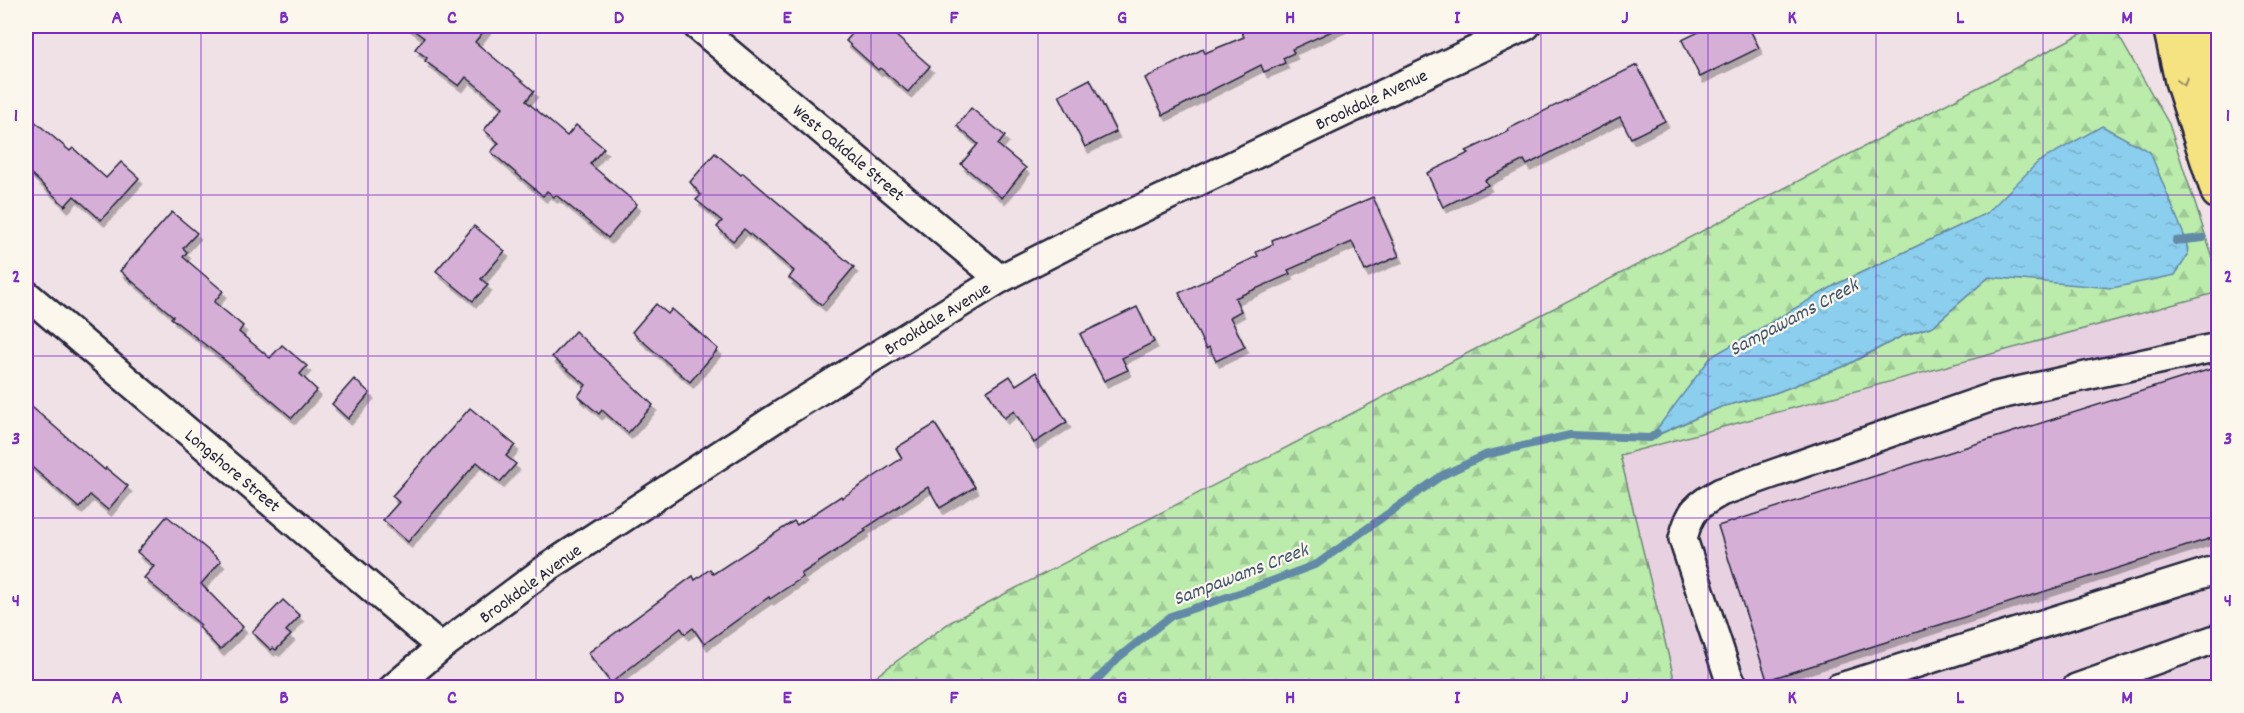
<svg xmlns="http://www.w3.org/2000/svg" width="2244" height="713" viewBox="0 0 2244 713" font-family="Dekko,sans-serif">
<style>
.built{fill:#e8d2e2}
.forest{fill:url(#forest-firs);stroke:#6e8774;stroke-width:1.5;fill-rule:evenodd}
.water{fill:url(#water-ripples);stroke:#6289a6;stroke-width:1.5}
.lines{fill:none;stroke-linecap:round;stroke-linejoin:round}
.stream{stroke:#6289a6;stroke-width:8}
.building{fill:#d6afd7;stroke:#22223b;stroke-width:1.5;filter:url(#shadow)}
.minor-casing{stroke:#22223b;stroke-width:32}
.major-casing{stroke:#22223b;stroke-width:38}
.minor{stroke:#fbf7ec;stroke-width:27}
.major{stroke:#f5e382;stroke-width:33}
.oneway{stroke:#968c62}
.grid{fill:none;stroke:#7b2cbf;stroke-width:1.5;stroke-opacity:0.55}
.labels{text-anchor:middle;stroke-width:4.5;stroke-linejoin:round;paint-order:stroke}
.street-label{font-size:18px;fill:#22223b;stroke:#fbf7ec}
.water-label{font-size:20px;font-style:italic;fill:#425671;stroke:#fbf7ec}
.neatline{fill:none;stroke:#7b2cbf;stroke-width:2}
.grid-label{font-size:20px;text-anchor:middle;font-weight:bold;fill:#7b2cbf}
</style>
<defs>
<pattern id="forest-firs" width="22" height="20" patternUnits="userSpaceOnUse" patternTransform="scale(1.5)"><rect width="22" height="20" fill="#bbecac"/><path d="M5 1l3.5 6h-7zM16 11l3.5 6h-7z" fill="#a0ca95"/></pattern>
<pattern id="water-ripples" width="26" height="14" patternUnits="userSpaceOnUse" patternTransform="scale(1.5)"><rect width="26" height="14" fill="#8cceee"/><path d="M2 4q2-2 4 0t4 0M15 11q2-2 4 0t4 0" fill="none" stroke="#78b1cd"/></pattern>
<filter id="shadow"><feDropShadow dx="3.5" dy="6" stdDeviation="0" flood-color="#0004"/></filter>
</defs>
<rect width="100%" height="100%" fill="#f0e1e6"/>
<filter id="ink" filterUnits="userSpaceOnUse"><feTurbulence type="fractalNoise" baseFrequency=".0167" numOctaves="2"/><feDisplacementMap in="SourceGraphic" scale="12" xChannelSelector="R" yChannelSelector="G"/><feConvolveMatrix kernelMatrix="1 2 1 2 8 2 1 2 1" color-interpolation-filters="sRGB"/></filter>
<g filter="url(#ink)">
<path class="built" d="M 2212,294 L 2218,304 L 2218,687 L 1676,687 L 1620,455 Z"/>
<path class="forest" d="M 2096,26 L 2113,26 L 2169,124 L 2217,271 L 2212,294 L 1620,455 L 1676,687 L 860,688 L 949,623 ZM 1987,213 L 2040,281 L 1989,277 L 1933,326 L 1902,336 L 1845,366 L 1775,393 L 1721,407 L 1651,438 L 1674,408 L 1837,284 Z"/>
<path class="water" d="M 2102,126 L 2150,152 L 2186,240 L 2188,255 L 2175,275 L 2112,288 L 1989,277 L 1933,326 L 1902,336 L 1845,366 L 1775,393 L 1721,407 L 1650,438 L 1711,357 L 1837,284 L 1987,213 L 2038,162 Z"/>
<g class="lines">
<g class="stream">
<path d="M 2176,241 L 2203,238"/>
<path d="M 1089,688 L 1119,657 L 1171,616 L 1242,592 L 1317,564 L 1441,476 L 1485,455 L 1570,435 L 1650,438 L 1657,433"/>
</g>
</g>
<g class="building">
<path d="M 408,26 L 488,26 L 475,42 L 534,91 L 526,101 L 567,136 L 576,125 L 604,148 L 590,164 L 637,204 L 608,238 L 556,195 L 554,197 L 547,191 L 543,196 L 491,152 L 499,143 L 484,130 L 503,107 L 466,77 L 459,86 L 425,61 L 427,58 L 415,49 L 424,38 Z"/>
<path d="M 859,26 L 885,26 L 930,66 L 908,92 L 880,68 L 878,70 L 846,41 Z"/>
<path d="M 1239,26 L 1343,26 L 1292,49 L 1294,53 L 1283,58 L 1285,63 L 1264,72 L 1261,65 L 1163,115 L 1145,78 L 1203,49 L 1205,53 L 1244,37 Z"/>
<path d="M 1711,26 L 1748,26 L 1759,48 L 1700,77 L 1682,40 Z"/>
<path d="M 1637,65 L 1665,121 L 1631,138 L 1620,117 L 1527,165 L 1524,160 L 1485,180 L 1488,185 L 1443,207 L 1427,173 L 1469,153 L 1466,151 L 1509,131 L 1508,129 Z"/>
<path d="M 1090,79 L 1116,132 L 1085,147 L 1059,95 Z"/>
<path d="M 971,108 L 1005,136 L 998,145 L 1026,168 L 1002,198 L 961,164 L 978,144 L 957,126 Z"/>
<path d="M 26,114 L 70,151 L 73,148 L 106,178 L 121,162 L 139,178 L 101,220 L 74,196 L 65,206 L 26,169 Z"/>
<path d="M 715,153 L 741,175 L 743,173 L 854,267 L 822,305 L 789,278 L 794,271 L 744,229 L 733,241 L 717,227 L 722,221 L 696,200 L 701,195 L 690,182 Z"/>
<path d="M 1373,197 L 1399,256 L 1365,271 L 1352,242 L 1288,270 L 1290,274 L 1235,298 L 1241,311 L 1230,317 L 1245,347 L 1216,361 L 1209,347 L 1206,349 L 1179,293 L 1258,256 L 1256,252 L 1273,244 L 1272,240 Z"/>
<path d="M 172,212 L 197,233 L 183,248 L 187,252 L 183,257 L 223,291 L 214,302 L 243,326 L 239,332 L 270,358 L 282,345 L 307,366 L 300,374 L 317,390 L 292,418 L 221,357 L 171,318 L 173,316 L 120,271 Z"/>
<path d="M 474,226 L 505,251 L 481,279 L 488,285 L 473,301 L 436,271 Z"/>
<path d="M 656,304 L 668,314 L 672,309 L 718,349 L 690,382 L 632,332 Z"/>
<path d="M 1137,307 L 1154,342 L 1122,358 L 1128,370 L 1104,381 L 1080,334 Z"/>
<path d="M 575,331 L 653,405 L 628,433 L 602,410 L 599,414 L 578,396 L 586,385 L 552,357 Z"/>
<path d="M 2211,369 L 2218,392 L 2218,536 L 1767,680 L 1718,526 Z"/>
<path d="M 1036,372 L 1067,422 L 1034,443 L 1014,411 L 1004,418 L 987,391 L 1010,376 L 1016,385 Z"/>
<path d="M 354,379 L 370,393 L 348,419 L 332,404 Z"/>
<path d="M 26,402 L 105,470 L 106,468 L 128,486 L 108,510 L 90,495 L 79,508 L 26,462 Z"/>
<path d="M 470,408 L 515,445 L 506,456 L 516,464 L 500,482 L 477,462 L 408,542 L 383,520 L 399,502 L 392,496 Z"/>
<path d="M 935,424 L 975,487 L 940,508 L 928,487 L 864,529 L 866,531 L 801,574 L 803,577 L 770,599 L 769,597 L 704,644 L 693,628 L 685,634 L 681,628 L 611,683 L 588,653 L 693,576 L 695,580 L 710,569 L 713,574 L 794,521 L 797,525 L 841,496 L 842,498 L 902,458 L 896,448 Z"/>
<path d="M 167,516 L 221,561 L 201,584 L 243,627 L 220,650 L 199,627 L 201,625 L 144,578 L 154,566 L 137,552 Z"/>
<path d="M 283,600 L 300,616 L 286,631 L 291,635 L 276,650 L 273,648 L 271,650 L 252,632 Z"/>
</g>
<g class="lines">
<defs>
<g id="minor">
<path d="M 697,26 L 1000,279"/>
<path d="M 26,294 L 441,647"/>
<path d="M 393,688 L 441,647 L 547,568 L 782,414 L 1000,279 L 1088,234 L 1526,26"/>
<path d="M 1736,688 L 1730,681 L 1683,539 C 1690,510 1696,506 1721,492 L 1995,396 L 2218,347"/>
<path d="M 1838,688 L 2218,569"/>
<path d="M 2076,688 L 2218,638"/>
</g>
<g id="major">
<path d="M 2170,26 L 2182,81 L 2218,192"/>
<path d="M 2187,26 L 2208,70 L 2218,102"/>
</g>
</defs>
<use href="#minor" class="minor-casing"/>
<use href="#major" class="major-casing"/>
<use href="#minor" class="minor"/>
<use href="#major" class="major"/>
</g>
<defs><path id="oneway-chevron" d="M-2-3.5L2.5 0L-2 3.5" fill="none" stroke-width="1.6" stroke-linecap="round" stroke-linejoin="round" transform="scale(1.5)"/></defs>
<use class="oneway" href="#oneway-chevron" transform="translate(2183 82) rotate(74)"/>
</g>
<path class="grid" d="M 201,26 L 201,688M 368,26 L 368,688M 536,26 L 536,688M 703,26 L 703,688M 871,26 L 871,688M 1038,26 L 1038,688M 1206,26 L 1206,688M 1373,26 L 1373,688M 1541,26 L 1541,688M 1708,26 L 1708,688M 1876,26 L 1876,688M 2043,26 L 2043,688M 26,195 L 2218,195M 26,356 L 2218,356M 26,518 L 2218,518"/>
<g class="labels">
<g class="street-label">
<text transform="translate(1371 99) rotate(-25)" y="6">Brookdale Avenue</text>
<text transform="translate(849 152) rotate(40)" y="6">West Oakdale Street</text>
<text transform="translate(937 318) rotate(-32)" y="6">Brookdale Avenue</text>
<text transform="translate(233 470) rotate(40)" y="6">Longshore Street</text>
<text transform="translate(530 583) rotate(-36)" y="6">Brookdale Avenue</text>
</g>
<g class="water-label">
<text transform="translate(1793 316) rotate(-28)" y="7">Sampawams Creek</text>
<text transform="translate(1240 573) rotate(-21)" y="7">Sampawams Creek</text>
</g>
</g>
<rect width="2244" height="713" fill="none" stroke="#fbf7ec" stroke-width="66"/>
<rect x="33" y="33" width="2178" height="647" class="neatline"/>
<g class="grid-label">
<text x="117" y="23">A</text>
<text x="284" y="23">B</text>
<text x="452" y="23">C</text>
<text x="619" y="23">D</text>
<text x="787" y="23">E</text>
<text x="954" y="23">F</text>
<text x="1122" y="23">G</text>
<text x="1290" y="23">H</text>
<text x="1457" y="23">I</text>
<text x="1625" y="23">J</text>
<text x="1792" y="23">K</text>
<text x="1960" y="23">L</text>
<text x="2127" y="23">M</text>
<text x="16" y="121">1</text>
<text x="2228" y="121">1</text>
<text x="16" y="282">2</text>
<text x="2228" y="282">2</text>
<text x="16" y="444">3</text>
<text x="2228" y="444">3</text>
<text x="16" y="606">4</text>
<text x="2228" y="606">4</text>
<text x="117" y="703">A</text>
<text x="284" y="703">B</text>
<text x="452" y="703">C</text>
<text x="619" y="703">D</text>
<text x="787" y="703">E</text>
<text x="954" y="703">F</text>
<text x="1122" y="703">G</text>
<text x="1290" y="703">H</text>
<text x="1457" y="703">I</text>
<text x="1625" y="703">J</text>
<text x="1792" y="703">K</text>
<text x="1960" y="703">L</text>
<text x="2127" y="703">M</text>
</g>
</svg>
